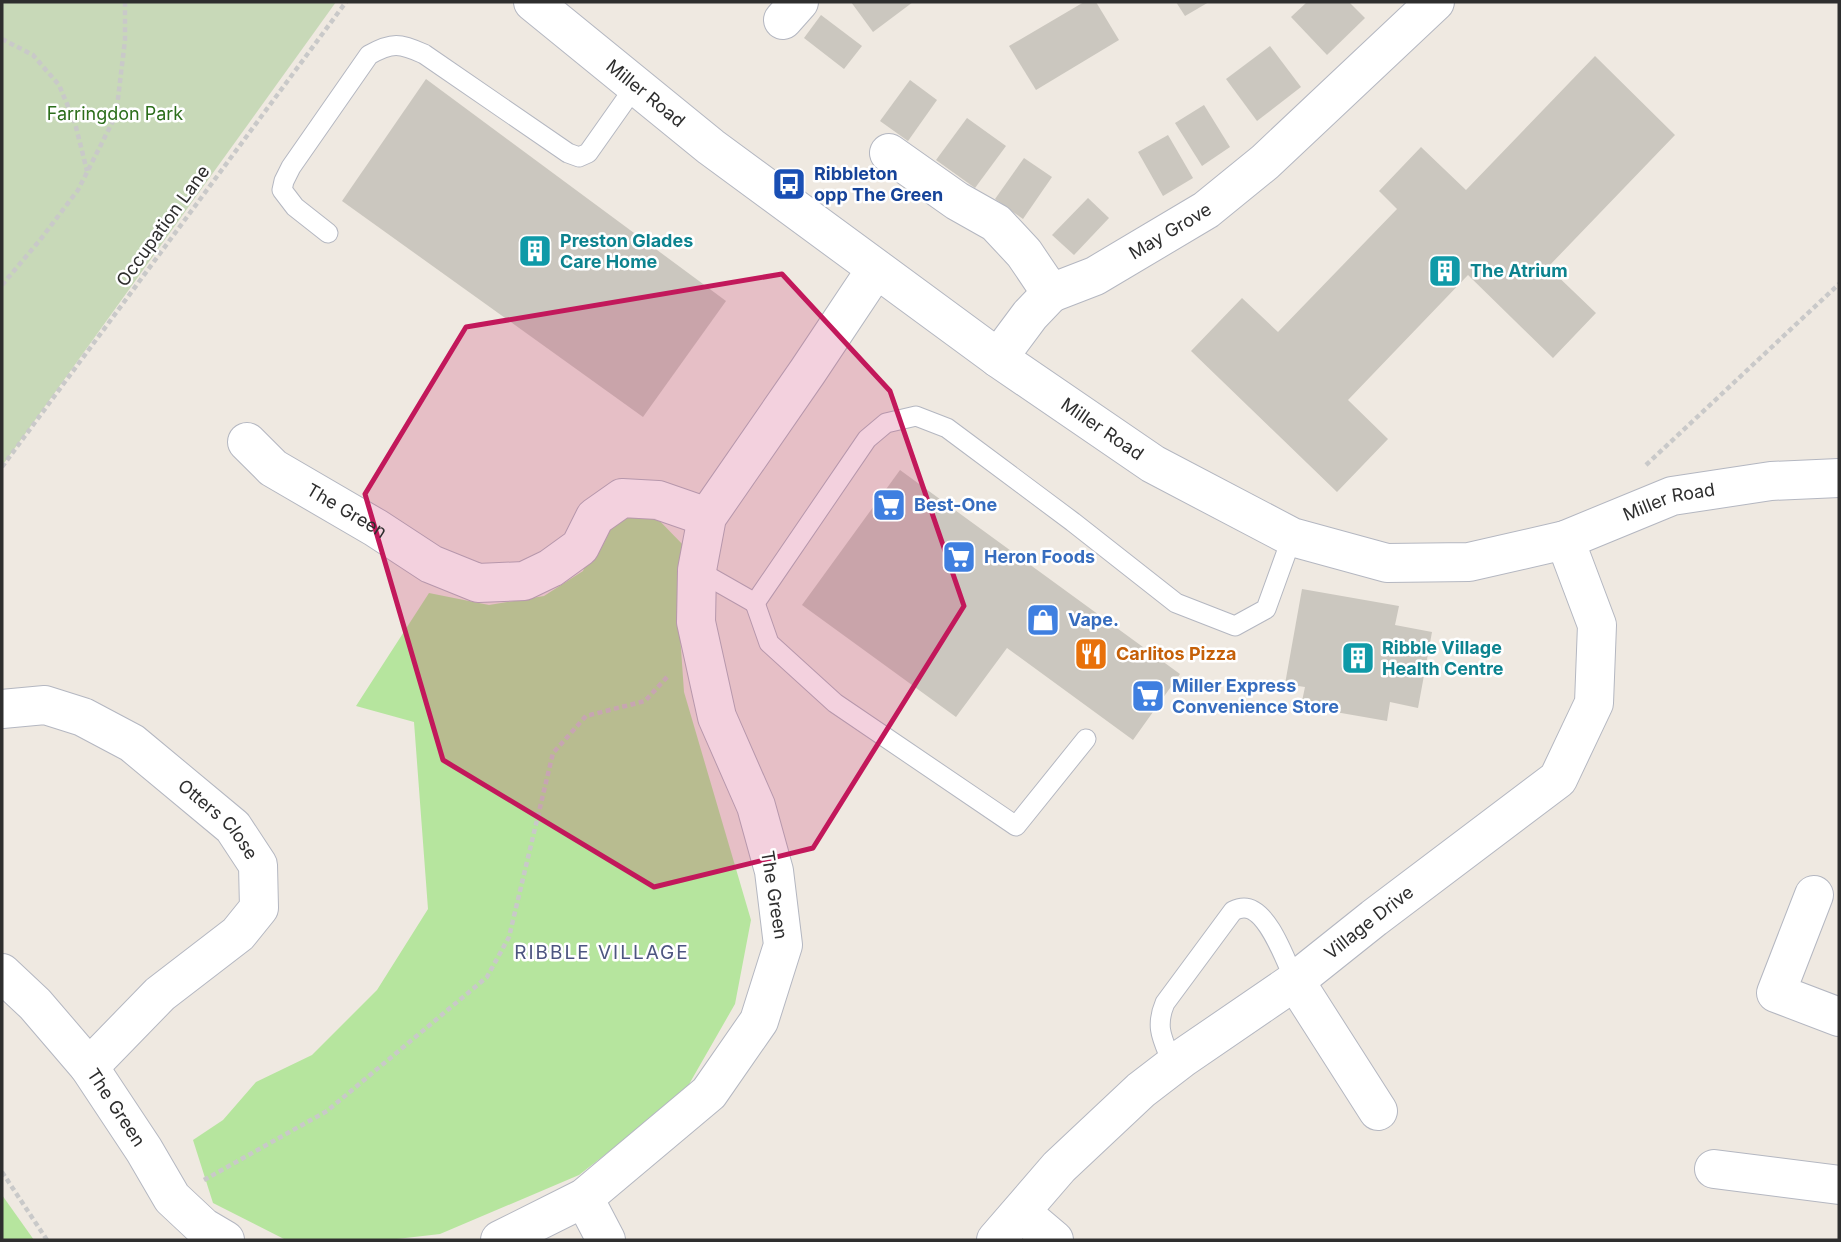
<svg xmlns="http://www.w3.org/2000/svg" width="1841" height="1242" viewBox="0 0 1841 1242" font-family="Inter,sans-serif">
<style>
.green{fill:#b6e59e}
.cemetery{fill:#c8d9b8}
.building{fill:#cbc7bf}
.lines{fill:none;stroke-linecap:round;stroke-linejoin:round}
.service-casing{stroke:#b4b7c1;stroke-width:21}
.minor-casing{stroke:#b4b7c1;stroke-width:40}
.tertiary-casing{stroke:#b4b7c1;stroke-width:40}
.path{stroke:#c9c9c9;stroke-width:4.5;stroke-dasharray:5 3.5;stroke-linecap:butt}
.service{stroke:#fff;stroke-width:19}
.minor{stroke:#fff;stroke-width:38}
.tertiary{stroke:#fff;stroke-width:38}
.marked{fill:#c2185b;fill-opacity:0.2;stroke:#c2185b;stroke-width:5;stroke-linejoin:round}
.labels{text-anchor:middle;stroke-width:5;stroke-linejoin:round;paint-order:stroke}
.street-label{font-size:18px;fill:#2e2e2e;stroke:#fff}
.park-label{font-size:18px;fill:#2c6e1b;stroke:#fff}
.transit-label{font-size:18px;font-weight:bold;fill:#164399;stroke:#fff;text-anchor:start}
.culture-label{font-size:18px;font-weight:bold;fill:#0d838f;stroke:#fff;text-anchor:start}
.shop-label{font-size:18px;font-weight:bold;fill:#366cbe;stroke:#fff;text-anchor:start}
.food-label{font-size:18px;font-weight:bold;fill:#c56008;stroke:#fff;text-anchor:start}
.neighbourhood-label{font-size:19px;letter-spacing:2px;fill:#4d5680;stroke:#fff}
</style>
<rect width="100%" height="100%" fill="#efe9e1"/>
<g class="green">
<path d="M 620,511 L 652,513 L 686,548 L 679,620 L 684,692 L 751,920 L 735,1004 L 684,1093 L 579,1175 L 440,1234 L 388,1240 L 286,1240 L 213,1203 L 193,1140 L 223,1120 L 256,1082 L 312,1055 L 377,990 L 428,909 L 414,722 L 356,706 L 429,593 L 489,605 L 544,596 L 583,571 L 598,534 Z"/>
<path d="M 2,1195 L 34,1240 L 2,1240 Z"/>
</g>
<path class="cemetery" d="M 2,2 L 336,2 L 2,466 Z"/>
<g class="building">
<path d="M 851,2 L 913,2 L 873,32 Z"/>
<path d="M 1084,2 L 1096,2 L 1119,40 L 1036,90 L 1009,46 Z"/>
<path d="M 1176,2 L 1209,2 L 1185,16 Z"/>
<path d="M 1307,2 L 1349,2 L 1365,18 L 1327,55 L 1291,17 Z"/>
<path d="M 821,15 L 862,46 L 844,69 L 804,38 Z"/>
<path d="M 1270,46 L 1301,87 L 1257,121 L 1226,79 Z"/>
<path d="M 1595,56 L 1675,135 L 1548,267 L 1596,313 L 1553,358 L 1468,275 L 1348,400 L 1388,439 L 1337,492 L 1191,351 L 1242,298 L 1278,332 L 1397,209 L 1379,191 L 1421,147 L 1466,190 Z"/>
<path d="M 426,79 L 726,301 L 643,417 L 342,201 Z"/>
<path d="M 910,80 L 937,100 L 908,141 L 880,121 Z"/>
<path d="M 1204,105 L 1230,147 L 1202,166 L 1175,123 Z"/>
<path d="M 967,118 L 1006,146 L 975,188 L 936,160 Z"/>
<path d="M 1168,135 L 1193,178 L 1163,196 L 1138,152 Z"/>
<path d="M 1024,158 L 1052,177 L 1023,219 L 995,199 Z"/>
<path d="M 1088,198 L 1109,218 L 1074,255 L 1052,235 Z"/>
<path d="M 900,470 L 1180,674 L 1133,740 L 1007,648 L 956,717 L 802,605 Z"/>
<path d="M 1302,589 L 1399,606 L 1395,625 L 1432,632 L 1418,708 L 1390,702 L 1387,721 L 1301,706 L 1305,687 L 1285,684 Z"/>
</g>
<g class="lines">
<defs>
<g id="service">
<path d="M 328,233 L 295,207 L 282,190 L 284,181 L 291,167 L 369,55 C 392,42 400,43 424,54 L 568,153 L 579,157 L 588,153 L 636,85"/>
<path d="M 697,570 L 755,603 L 867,439 L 886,423 L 916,416 L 947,428 L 1073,522 L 1176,603 L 1235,626 L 1266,609 L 1292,537"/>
<path d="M 755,603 L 769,643 L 835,703 L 1016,826 L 1086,739"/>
<path d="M 1173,1065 C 1164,1041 1154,1029 1165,1003 L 1233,911 C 1235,910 1241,908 1244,908 C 1268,908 1286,962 1295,981"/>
</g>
<g id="minor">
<path d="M 783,20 L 799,2"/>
<path id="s1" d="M 889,153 L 957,201 L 996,223 L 1024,253 L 1051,293 L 1095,276 L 1206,210 L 1265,162 L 1435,2"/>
<path d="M 998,358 L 1030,315 L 1051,293"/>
<path id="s2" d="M 247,442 L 273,468 L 376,528 L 431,564 L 478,583 L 524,581 L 551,568 L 580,547 L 595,517 L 622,498 L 658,500 L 707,517"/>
<path id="s3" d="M 2,709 L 45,705 L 83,717 L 132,743 L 233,827 L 258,865 L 259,908 L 238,934 L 160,994 L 89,1067"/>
<path d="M 1814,895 L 1776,993 L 1839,1017"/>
<path id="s4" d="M 2,973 L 35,1004 L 89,1067 L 144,1150 L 172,1198 L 203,1227 L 225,1240"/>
<path d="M 1295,981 L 1378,1111"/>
<path d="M 1714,1169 L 1839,1185"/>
<path d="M 584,1198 L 606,1240"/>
<path d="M 1021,1212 L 1054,1240"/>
<path d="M 500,1240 L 584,1198 L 709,1093 L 759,1021 L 783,945 L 774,871 L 756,806 L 717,717 L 696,622 L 697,570 L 707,517 L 808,371 L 876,269"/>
<path id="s5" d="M 996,1240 L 1059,1167 L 1141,1090 L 1184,1057 L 1295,981 L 1374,918 L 1558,779 L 1594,703 L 1597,625 L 1565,540"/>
</g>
<g id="tertiary">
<path id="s6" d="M 533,2 L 711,147 L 998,358 L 1153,464 L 1292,537 L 1387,563 L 1469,562 L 1565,540 L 1672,496 L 1771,481 L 1839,478"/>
</g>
</defs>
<use href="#service" class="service-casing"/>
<use href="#minor" class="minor-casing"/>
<use href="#tertiary" class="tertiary-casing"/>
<g class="path">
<path d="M 2,39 L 33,55 L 59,85 L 75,123 L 87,171"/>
<path d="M 2,285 L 40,240 L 78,190 L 116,115 L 125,40 L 125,2"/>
<path d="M 1646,465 L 1839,284"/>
<path d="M 2,467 L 346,2"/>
<path d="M 2,1172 L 47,1240"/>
<path d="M 204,1180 L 327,1111 L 487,977 L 509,937 L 553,753 L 586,716 L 645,701 L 669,675"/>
</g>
<use href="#service" class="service"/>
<use href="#minor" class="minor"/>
<use href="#tertiary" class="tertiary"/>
</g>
<path class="marked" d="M 782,274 L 890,391 L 964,606 L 813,848 L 654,887 L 443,760 L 365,494 L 466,327 Z"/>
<defs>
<symbol id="bus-square" viewBox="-11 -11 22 22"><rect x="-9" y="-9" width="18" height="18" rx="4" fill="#1a4fb4" stroke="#fff"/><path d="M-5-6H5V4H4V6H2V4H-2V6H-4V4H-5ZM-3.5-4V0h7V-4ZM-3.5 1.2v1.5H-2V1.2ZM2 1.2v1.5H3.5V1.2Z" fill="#fff"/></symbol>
<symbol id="building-square" viewBox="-11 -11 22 22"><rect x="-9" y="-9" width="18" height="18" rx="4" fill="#0f9aa8" stroke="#fff"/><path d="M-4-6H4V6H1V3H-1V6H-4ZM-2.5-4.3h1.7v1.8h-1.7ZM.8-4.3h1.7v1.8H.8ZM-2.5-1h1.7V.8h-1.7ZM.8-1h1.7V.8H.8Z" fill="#fff"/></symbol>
<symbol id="supermarket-square" viewBox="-11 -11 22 22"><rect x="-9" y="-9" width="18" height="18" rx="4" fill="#3f7fe0" stroke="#fff"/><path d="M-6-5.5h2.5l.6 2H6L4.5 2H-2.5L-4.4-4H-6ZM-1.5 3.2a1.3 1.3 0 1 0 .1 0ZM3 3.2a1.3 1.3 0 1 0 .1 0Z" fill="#fff"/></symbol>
<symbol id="shop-square" viewBox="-11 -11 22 22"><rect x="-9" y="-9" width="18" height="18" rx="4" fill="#3f7fe0" stroke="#fff"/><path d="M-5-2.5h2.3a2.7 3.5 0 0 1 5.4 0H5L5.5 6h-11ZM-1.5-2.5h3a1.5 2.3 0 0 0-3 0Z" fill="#fff"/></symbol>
<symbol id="restaurant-square" viewBox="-11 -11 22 22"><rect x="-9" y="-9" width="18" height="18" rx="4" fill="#e8710a" stroke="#fff"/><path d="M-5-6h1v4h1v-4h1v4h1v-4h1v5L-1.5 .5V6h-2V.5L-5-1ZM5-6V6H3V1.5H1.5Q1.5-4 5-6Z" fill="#fff"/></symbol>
</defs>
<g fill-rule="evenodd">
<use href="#bus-square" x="770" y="165" width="38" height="38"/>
<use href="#building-square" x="516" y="232" width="38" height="38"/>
<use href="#building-square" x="1426" y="252" width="38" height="38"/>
<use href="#supermarket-square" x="870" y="486" width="38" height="38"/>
<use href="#supermarket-square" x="940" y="538" width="38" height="38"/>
<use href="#shop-square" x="1024" y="601" width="38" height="38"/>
<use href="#restaurant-square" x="1072" y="635" width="38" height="38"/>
<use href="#building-square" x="1339" y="639" width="38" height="38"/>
<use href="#supermarket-square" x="1129" y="677" width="38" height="38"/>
</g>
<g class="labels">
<g class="street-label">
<text dy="6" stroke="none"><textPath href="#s6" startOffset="145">Miller Road</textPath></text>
<text transform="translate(163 226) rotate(-54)" y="6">Occupation Lane</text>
<text dy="6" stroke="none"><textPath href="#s1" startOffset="352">May Grove</textPath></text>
<text dy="6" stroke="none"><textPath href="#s6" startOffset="712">Miller Road</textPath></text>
<text dy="6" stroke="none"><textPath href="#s6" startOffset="1321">Miller Road</textPath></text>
<text dy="6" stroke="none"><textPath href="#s2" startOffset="122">The Green</textPath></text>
<text dy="6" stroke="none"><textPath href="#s3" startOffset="254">Otters Close</textPath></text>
<text transform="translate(774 895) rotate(81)" y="6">The Green</text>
<text dy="6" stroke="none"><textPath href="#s5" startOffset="492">Village Drive</textPath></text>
<text dy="6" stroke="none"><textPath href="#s4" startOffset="177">The Green</textPath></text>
</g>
<g class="park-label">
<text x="115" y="120">Farringdon Park</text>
</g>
<g class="transit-label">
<text x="814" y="180">Ribbleton<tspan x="814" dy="21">opp The Green</tspan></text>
</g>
<g class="culture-label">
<text x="560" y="247">Preston Glades<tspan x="560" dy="21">Care Home</tspan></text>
<text x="1470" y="277">The Atrium</text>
<text x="1382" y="654">Ribble Village<tspan x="1382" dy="21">Health Centre</tspan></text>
</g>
<g class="shop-label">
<text x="914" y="511">Best-One</text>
<text x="984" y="563">Heron Foods</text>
<text x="1068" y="626">Vape.</text>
<text x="1172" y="692">Miller Express<tspan x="1172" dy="21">Convenience Store</tspan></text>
</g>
<g class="food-label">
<text x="1116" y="660">Carlitos Pizza</text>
</g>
<g class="neighbourhood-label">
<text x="602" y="959">RIBBLE VILLAGE</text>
</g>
</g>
<rect width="1841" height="1242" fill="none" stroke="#2e2e2e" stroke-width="7"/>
</svg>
